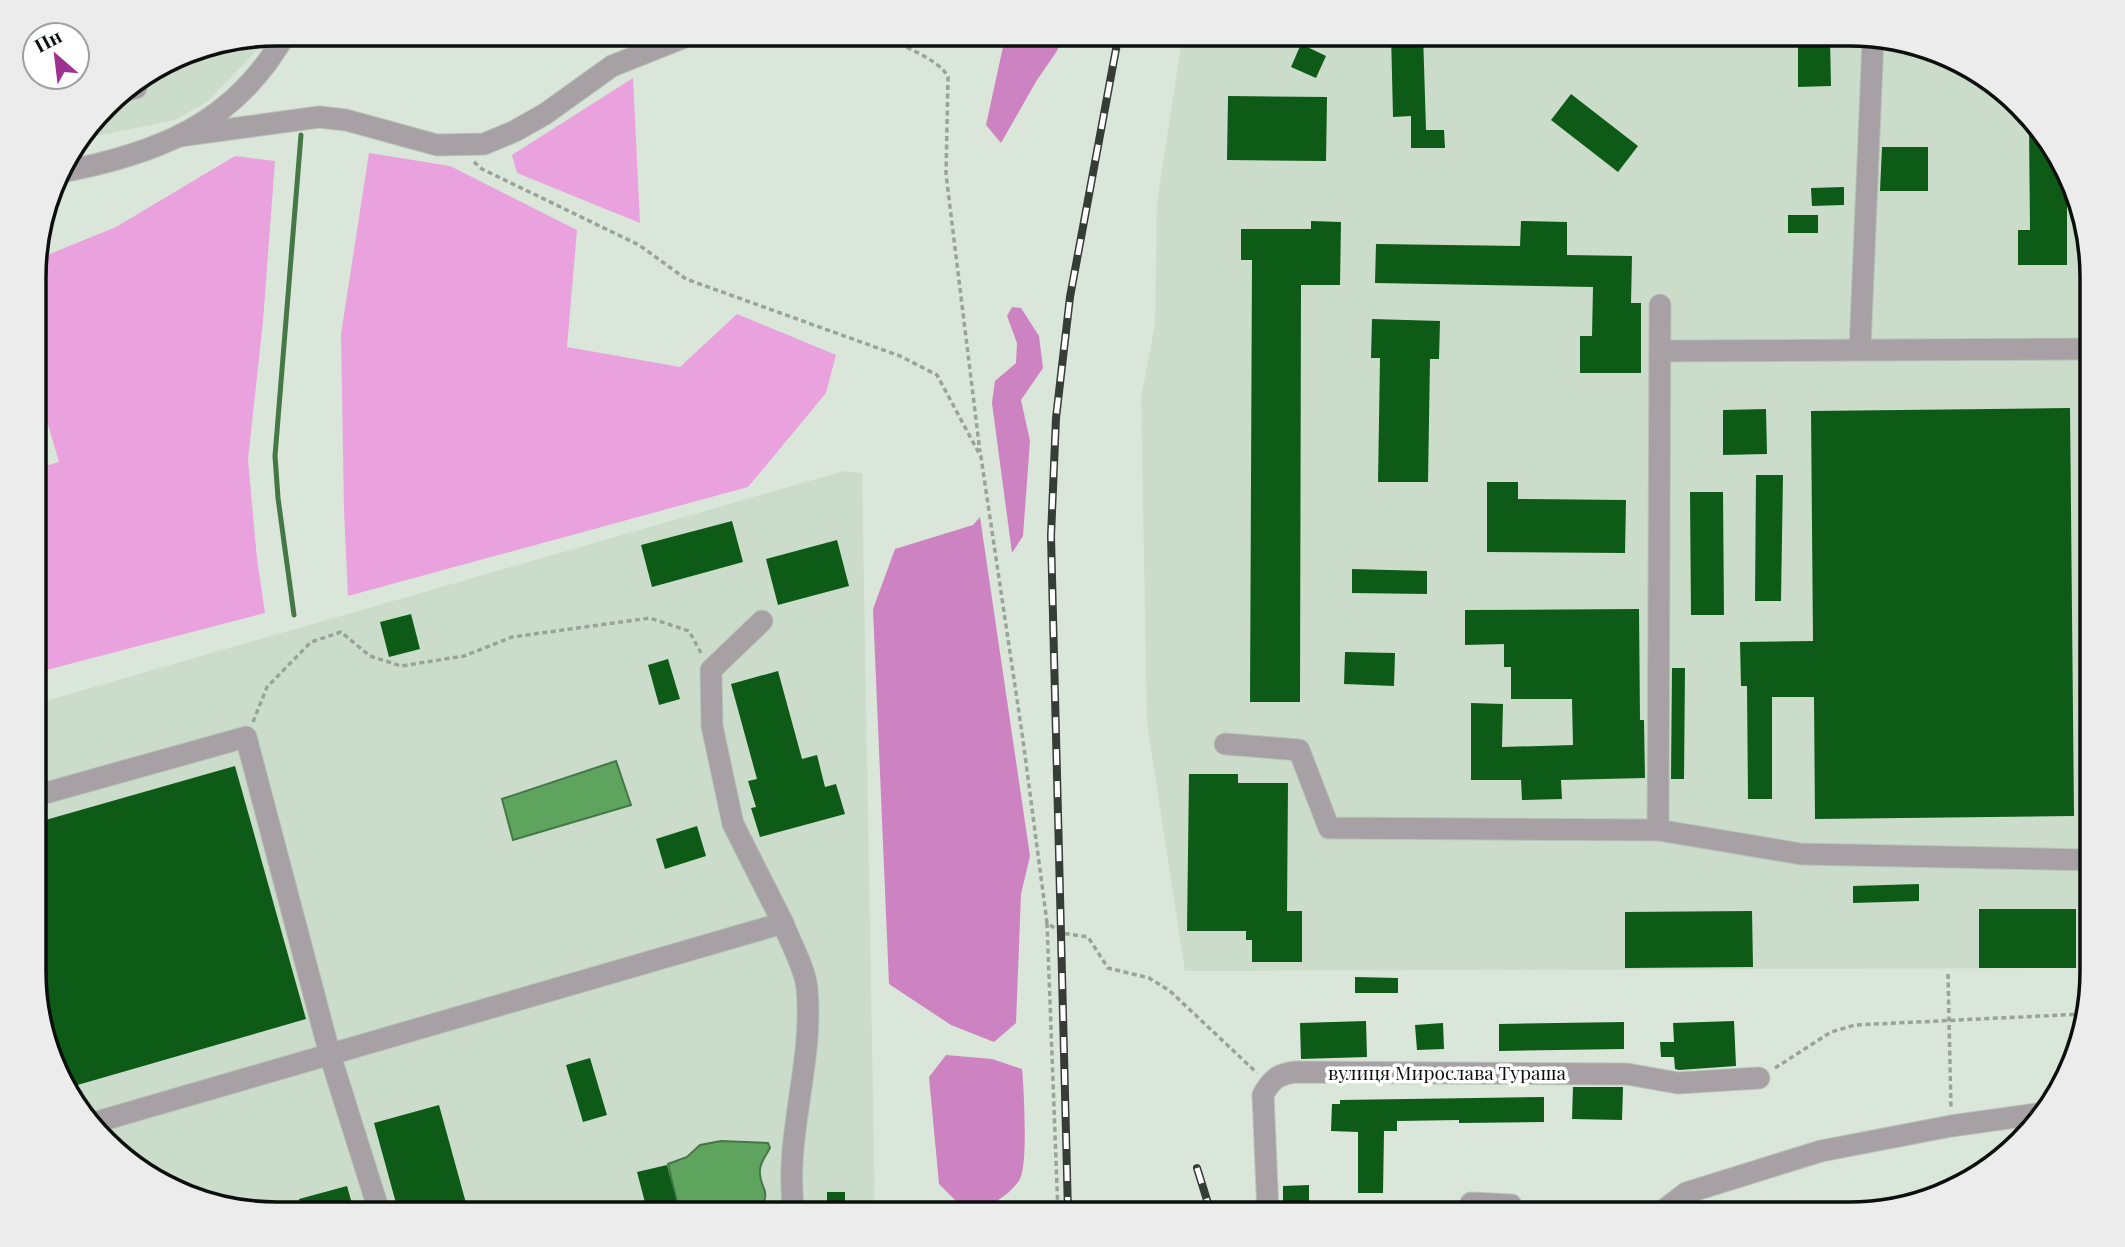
<svg xmlns="http://www.w3.org/2000/svg" width="2125" height="1247" viewBox="0 0 2125 1247" font-family="'Playfair Display',serif">
<style>
.built{fill:#cbddca}
.green{fill:#e9a2dd}
.forest{fill:#cd83c1}
.water{fill:#5ea45f;stroke:#457846;stroke-width:2}
.lines{fill:none;stroke-linecap:round;stroke-linejoin:round}
.stream{stroke:#457846;stroke-width:5}
.building{fill:#0e5a17}
.minor-casing{stroke:#b9c4b8;stroke-width:23}
.path{stroke:#9aa399;stroke-width:3.5;stroke-dasharray:5 3.5;stroke-linecap:butt}
.minor{stroke:#a7a1a5;stroke-width:21}
.rail-casing{stroke:#363c36;stroke-width:8}
.rail{stroke:#fff;stroke-width:5;stroke-dasharray:16;stroke-linecap:butt}
.labels{text-anchor:middle;stroke-width:7;stroke-linejoin:round;paint-order:stroke}
.street-label{font-size:19px;fill:#0c100c;stroke:#fff}
.rim{fill:none;stroke:#0c100c;stroke-width:3.5}
</style>
<rect width="100%" height="100%" fill="#dae6d9"/>
<g class="built">
<path d="M 1183,33 L 1849,33 L 1970,66 L 2059,155 L 2091,260 L 2091,968 L 1185,971 L 1147,723 L 1141,398 L 1155,324 L 1157,202 Z"/>
<path d="M 267,35 L 260,47 L 208,101 L 175,120 L 81,139 L 116,94 L 184,52 Z"/>
<path d="M 844,471 L 862,473 L 875,1214 L 276,1214 L 155,1181 L 74,1105 L 35,1002 L 35,704 Z"/>
</g>
<g class="green">
<path d="M 633,78 L 640,223 L 517,173 L 512,155 Z"/>
<path d="M 369,153 L 450,166 L 577,230 L 567,347 L 680,367 L 737,314 L 836,355 L 826,393 L 748,487 L 348,596 L 344,510 L 341,334 Z"/>
<path d="M 235,156 L 275,161 L 263,321 L 248,460 L 257,559 L 265,613 L 35,673 L 35,469 L 59,462 L 35,380 L 35,260 L 116,227 Z"/>
</g>
<g class="forest">
<path d="M 1006,33 L 1064,33 L 1057,51 L 1037,80 L 1001,143 L 986,125 Z"/>
<path d="M 1012,307 L 1021,308 L 1039,336 L 1043,368 L 1021,400 L 1030,441 L 1023,536 L 1012,553 L 992,403 L 995,381 L 1016,363 L 1017,343 L 1007,316 Z"/>
<path d="M 980,517 L 1030,856 L 1021,894 L 1016,1023 L 994,1042 L 951,1025 L 889,984 L 873,609 L 895,549 L 973,525 Z"/>
<path d="M 946,1055 L 992,1059 L 1022,1069 C 1024,1088 1028,1164 1020,1179 C 1009,1197 990,1205 972,1214 L 969,1214 L 939,1184 L 929,1077 Z"/>
</g>
<g class="water">
<path d="M 616,761 L 631,805 L 513,840 L 502,799 Z"/>
<path d="M 721,1141 L 768,1143 L 770,1148 C 766,1155 760,1163 760,1170 C 758,1188 773,1188 760,1211 L 756,1214 L 680,1214 L 668,1164 L 687,1157 L 700,1145 Z"/>
</g>
<g class="lines">
<path class="stream" d="M 294,615 L 278,498 L 275,456 L 301,135"/>
</g>
<g class="building">
<path d="M 1391,33 L 1423,33 L 1426,130 L 1444,130 L 1445,148 L 1411,148 L 1411,116 L 1393,117 Z"/>
<path d="M 1830,38 L 1831,86 L 1798,87 L 1798,39 Z"/>
<path d="M 1301,44 L 1326,56 L 1316,78 L 1291,67 Z"/>
<path d="M 1571,94 L 1638,146 L 1618,172 L 1551,120 Z"/>
<path d="M 1228,96 L 1327,97 L 1326,161 L 1227,160 Z"/>
<path d="M 2029,125 L 2059,155 L 2067,181 L 2067,265 L 2018,265 L 2018,230 L 2030,230 Z"/>
<path d="M 1882,147 L 1928,147 L 1928,191 L 1880,191 Z"/>
<path d="M 1844,187 L 1844,205 L 1812,206 L 1811,188 Z"/>
<rect x="1788" y="215" width="30" height="18"/>
<path d="M 1311,221 L 1341,222 L 1340,285 L 1301,285 L 1300,702 L 1250,702 L 1252,260 L 1241,260 L 1241,229 L 1311,229 Z"/>
<path d="M 1521,221 L 1567,222 L 1567,255 L 1632,256 L 1631,303 L 1641,303 L 1641,373 L 1580,373 L 1580,336 L 1592,336 L 1593,287 L 1375,283 L 1376,244 L 1520,246 Z"/>
<path d="M 1372,319 L 1440,321 L 1439,359 L 1430,359 L 1428,482 L 1378,482 L 1380,358 L 1371,358 Z"/>
<path d="M 2070,408 L 2074,816 L 1815,819 L 1814,697 L 1772,697 L 1772,799 L 1748,799 L 1747,686 L 1741,686 L 1740,642 L 1813,641 L 1811,411 Z"/>
<path d="M 1766,409 L 1767,454 L 1723,455 L 1723,410 Z"/>
<path d="M 1756,475 L 1783,475 L 1781,601 L 1755,601 Z"/>
<path d="M 1487,482 L 1518,482 L 1518,499 L 1626,500 L 1625,553 L 1487,552 Z"/>
<path d="M 1690,492 L 1723,492 L 1724,615 L 1691,615 Z"/>
<path d="M 732,521 L 743,562 L 652,587 L 641,545 Z"/>
<path d="M 837,540 L 849,586 L 778,605 L 766,559 Z"/>
<path d="M 1352,569 L 1427,571 L 1427,594 L 1352,593 Z"/>
<path d="M 1639,609 L 1640,720 L 1644,720 L 1645,778 L 1561,780 L 1562,799 L 1522,800 L 1521,780 L 1471,780 L 1471,703 L 1503,704 L 1502,747 L 1573,745 L 1572,699 L 1511,699 L 1511,667 L 1504,667 L 1504,644 L 1465,645 L 1465,610 Z"/>
<path d="M 411,614 L 420,649 L 389,657 L 380,622 Z"/>
<path d="M 1345,652 L 1395,653 L 1394,686 L 1344,684 Z"/>
<path d="M 668,659 L 680,699 L 659,705 L 648,665 Z"/>
<path d="M 1672,668 L 1685,668 L 1684,779 L 1671,779 Z"/>
<path d="M 778,671 L 802,759 L 817,755 L 825,787 L 836,784 L 845,814 L 760,837 L 751,808 L 756,807 L 748,781 L 757,779 L 731,684 Z"/>
<path d="M 235,766 L 306,1019 L 67,1088 L 35,1002 L 35,823 Z"/>
<path d="M 1189,774 L 1238,774 L 1238,783 L 1288,783 L 1287,911 L 1302,911 L 1302,962 L 1252,962 L 1252,940 L 1246,940 L 1246,931 L 1187,931 Z"/>
<path d="M 697,826 L 706,856 L 665,869 L 656,839 Z"/>
<path d="M 1919,884 L 1919,901 L 1853,903 L 1853,886 Z"/>
<rect x="1979" y="909" width="97" height="59"/>
<path d="M 1752,911 L 1753,967 L 1625,968 L 1625,912 Z"/>
<path d="M 1355,977 L 1398,978 L 1398,993 L 1355,993 Z"/>
<path d="M 1366,1021 L 1367,1057 L 1301,1059 L 1300,1023 Z"/>
<path d="M 1734,1021 L 1736,1066 L 1679,1070 L 1675,1069 L 1674,1057 L 1661,1057 L 1660,1042 L 1674,1042 L 1673,1023 Z"/>
<path d="M 1624,1022 L 1624,1049 L 1499,1051 L 1499,1024 Z"/>
<path d="M 1443,1023 L 1444,1049 L 1417,1050 L 1415,1025 Z"/>
<path d="M 590,1058 L 607,1115 L 583,1122 L 566,1065 Z"/>
<path d="M 1573,1087 L 1623,1087 L 1622,1120 L 1572,1119 Z"/>
<path d="M 1544,1097 L 1544,1122 L 1459,1123 L 1459,1120 L 1397,1121 L 1397,1131 L 1384,1131 L 1383,1193 L 1358,1193 L 1358,1132 L 1331,1131 L 1332,1104 L 1340,1104 L 1340,1100 Z"/>
<path d="M 439,1105 L 469,1214 L 399,1214 L 374,1123 Z"/>
<path d="M 667,1165 L 680,1214 L 648,1214 L 637,1172 Z"/>
<path d="M 1309,1185 L 1309,1213 L 1283,1213 L 1283,1186 Z"/>
<path d="M 347,1186 L 355,1214 L 303,1214 L 299,1199 Z"/>
<rect x="827" y="1192" width="18" height="22"/>
</g>
<g class="lines">
<defs>
<g id="minor">
<path d="M 119,92 L 136,88 L 134,82"/>
<path d="M 179,136 L 319,117 L 346,120 L 437,145 L 484,144 L 515,131 L 545,114 L 612,66 L 695,33"/>
<path d="M 57,173 C 156,154 235,125 286,33"/>
<path d="M 1860,348 L 1873,40"/>
<path d="M 1660,351 L 2091,349"/>
<path d="M 762,621 L 711,670 L 712,726 L 733,824 L 783,923"/>
<path d="M 1225,744 L 1299,750 L 1329,828 L 1658,830 L 1801,854 L 2091,860"/>
<path d="M 35,796 L 246,737 L 330,1055 L 380,1214"/>
<path d="M 1658,830 L 1660,305"/>
<path d="M 93,1123 L 783,923 C 790,942 806,970 807,989 C 814,1065 783,1138 794,1214"/>
<path d="M 1471,1203 L 1511,1205 L 1515,1213"/>
<path d="M 1268,1213 L 1263,1095 C 1271,1080 1278,1074 1295,1072 L 1627,1074 L 1678,1083 L 1759,1078"/>
<path d="M 1660,1213 L 1686,1193 L 1821,1151 L 1951,1126 L 2037,1114"/>
</g>
</defs>
<use href="#minor" class="minor-casing"/>
<g class="path">
<path d="M 876,33 C 894,42 940,59 948,77 L 946,174 L 980,452"/>
<path d="M 474,162 L 482,169 L 639,245 L 686,279 L 900,356 L 937,375 L 981,457 L 1023,740 L 1047,923 L 1062,933 L 1088,937 L 1108,968 L 1149,978 L 1170,991 L 1257,1073"/>
<path d="M 253,722 L 267,687 L 311,642 L 341,632 L 370,656 L 401,666 L 464,656 L 512,637 L 650,618 L 689,631 L 701,653"/>
<path d="M 1047,923 L 1058,1213"/>
<path d="M 1948,974 L 1951,1109"/>
<path d="M 1775,1068 L 1831,1032 L 1855,1025 L 2083,1014"/>
</g>
<use href="#minor" class="minor"/>
<defs>
<g id="rail">
<path d="M 1197,1168 L 1211,1213"/>
<path d="M 1068,1213 L 1051,536 L 1056,418 L 1070,297 L 1119,33"/>
</g>
</defs>
<use href="#rail" class="rail-casing"/>
<use href="#rail" class="rail"/>
</g>
<g class="labels">
<g class="street-label">
<text x="1447" y="1080">вулиця Мирослава Тураша</text>
</g>
</g>
<path d="M0 0H2125V1247H0ZM277 46H1849A231 231 0 0 1 2080 277V971A231 231 0 0 1 1849 1202H277A231 231 0 0 1 46 971V277A231 231 0 0 1 277 46Z" fill="#ececec" fill-rule="evenodd"/>
<path class="rim" d="M277 46H1849A231 231 0 0 1 2080 277V971A231 231 0 0 1 1849 1202H277A231 231 0 0 1 46 971V277A231 231 0 0 1 277 46Z"/>
<g transform="translate(56 56) rotate(332)"><circle r="33" fill="#ffffff" stroke="#9e9f9e" stroke-width="2"/>
<path d="M0-5L12 26L0 18L-12 26Z" fill="#9e3191"/>
<text y="-10" font-size="19" font-weight="bold" text-anchor="middle" fill="#0c100c">Пн</text>
</g>
</svg>
